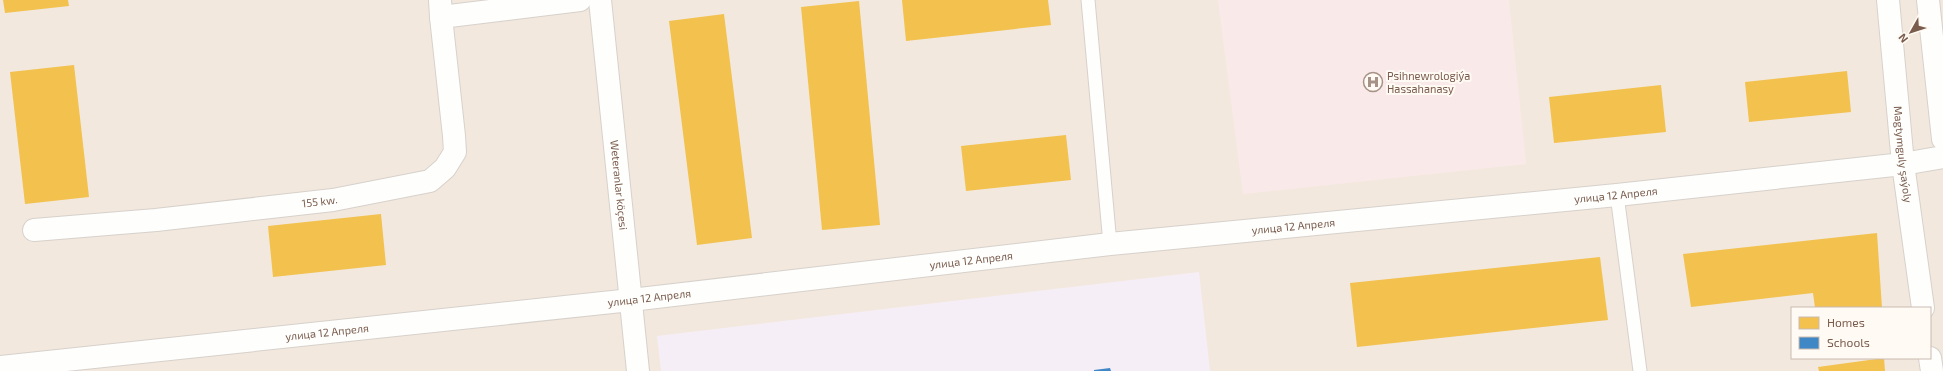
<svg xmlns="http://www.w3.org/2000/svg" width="1943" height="371" viewBox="0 0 1943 371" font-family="'Exo 2',sans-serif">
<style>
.residential{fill:#f2e8de;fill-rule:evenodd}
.education{fill:#f6eef6}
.medical{fill:#fae9e9}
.homes{fill:#f2c14e}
.schools{fill:#3f88c5}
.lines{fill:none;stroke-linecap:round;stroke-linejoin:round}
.service-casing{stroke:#d7d1cb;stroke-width:15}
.minor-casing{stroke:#d7d1cb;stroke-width:24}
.tertiary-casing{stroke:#d7d1cb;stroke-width:24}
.service{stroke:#fefefd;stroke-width:13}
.minor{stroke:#fefefd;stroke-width:22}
.tertiary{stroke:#fefefd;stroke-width:22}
.labels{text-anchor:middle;stroke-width:4;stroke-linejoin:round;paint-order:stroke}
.poi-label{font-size:11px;fill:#7a5c4d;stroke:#fffaf3;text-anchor:start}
.street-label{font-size:11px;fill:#7a5c4d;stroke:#fffaf3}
</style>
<rect width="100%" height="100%" fill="#f9f5f0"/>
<path class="residential" d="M 0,0 L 1943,0 L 1943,371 L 0,371 ZM 1792,308 L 1930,308 L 1930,358 L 1792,358 Z"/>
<path class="education" d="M 1199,272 L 1210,371 L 661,371 L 657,336 Z"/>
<path class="medical" d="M 1218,0 L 1509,0 L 1526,164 L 1243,194 Z"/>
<g class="homes">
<path d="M 3,0 L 68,0 L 69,6 L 5,13 Z"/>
<path d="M 902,0 L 1048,0 L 1051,25 L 906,41 Z"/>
<path d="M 859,1 L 880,225 L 822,230 L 801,7 Z"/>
<path d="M 724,14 L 752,238 L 697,245 L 669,21 Z"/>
<path d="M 74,65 L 89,197 L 25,204 L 10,72 Z"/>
<path d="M 1847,71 L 1851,112 L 1749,122 L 1745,82 Z"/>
<path d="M 1661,85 L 1666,132 L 1554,143 L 1549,97 Z"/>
<path d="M 1066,135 L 1071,180 L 966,191 L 961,146 Z"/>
<path d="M 381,214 L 386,265 L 273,277 L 268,226 Z"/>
<path d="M 1877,233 L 1882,308 L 1815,308 L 1813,293 L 1691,307 L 1683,254 Z"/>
<path d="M 1600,257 L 1608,320 L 1357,347 L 1350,283 Z"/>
<path d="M 1884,358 L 1885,371 L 1819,371 L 1818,367 Z"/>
</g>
<path class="schools" d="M 1110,368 L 1111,371 L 1094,371 L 1094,370 Z"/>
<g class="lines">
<defs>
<g id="service">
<path d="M 1088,0 L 1110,244"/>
<path d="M 1617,195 L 1640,371"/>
</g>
<g id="minor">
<path d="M 440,0 L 441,17 L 580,0"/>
<path id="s1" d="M 600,0 L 638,371"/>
<path id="s2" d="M 34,230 L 156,220 L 333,200 L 430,181 L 445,168 L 455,152 L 454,136 L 441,17"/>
<path id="s3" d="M 0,367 L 631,300 L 1110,244 L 1617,195 L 1903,164 L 1943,157"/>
</g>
<g id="tertiary">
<path id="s4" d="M 1888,0 L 1903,164 L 1923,308"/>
<path d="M 1928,0 L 1943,139"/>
<path d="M 1930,358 L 1932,371"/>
</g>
</defs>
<use href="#service" class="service-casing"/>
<use href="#minor" class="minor-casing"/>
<use href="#tertiary" class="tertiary-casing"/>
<use href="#service" class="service"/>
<use href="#minor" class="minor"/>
<use href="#tertiary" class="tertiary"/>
</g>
<defs>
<symbol id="hospital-ring" viewBox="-11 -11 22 22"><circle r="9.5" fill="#fffaf3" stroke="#a69286" stroke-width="1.5"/><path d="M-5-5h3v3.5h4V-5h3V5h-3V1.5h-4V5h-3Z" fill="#a69286"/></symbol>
</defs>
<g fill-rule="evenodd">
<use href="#hospital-ring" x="1362" y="71" width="22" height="22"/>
</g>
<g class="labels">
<g class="poi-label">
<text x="1387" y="80">Psihnewrologiýa<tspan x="1387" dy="13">Hassahanasy</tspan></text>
</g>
<g class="street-label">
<text dy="4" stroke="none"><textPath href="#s4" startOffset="155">Magtymguly şaýoly</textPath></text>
<text dy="4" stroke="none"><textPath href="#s1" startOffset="186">Weteranlar köçesi</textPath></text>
<text dy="4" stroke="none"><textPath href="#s3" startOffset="1625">улица 12 Апреля</textPath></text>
<text dy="4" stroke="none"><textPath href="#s2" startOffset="287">155 kw.</textPath></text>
<text dy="4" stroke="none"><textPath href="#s3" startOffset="1301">улица 12 Апреля</textPath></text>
<text dy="4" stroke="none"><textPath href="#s3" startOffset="977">улица 12 Апреля</textPath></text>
<text dy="4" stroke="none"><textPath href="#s3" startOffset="653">улица 12 Апреля</textPath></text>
<text dy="4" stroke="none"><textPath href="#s3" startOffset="329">улица 12 Апреля</textPath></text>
</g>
</g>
<rect x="1791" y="307" width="140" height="52" fill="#fffaf3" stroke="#cabbb1"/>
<rect x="1799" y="317" width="20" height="12" fill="#f2c14e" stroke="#cabbb1"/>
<text x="1827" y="327" font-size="12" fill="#7a5c4d">Homes</text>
<rect x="1799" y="337" width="20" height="12" fill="#3f88c5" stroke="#cabbb1"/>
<text x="1827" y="347" font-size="12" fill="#7a5c4d">Schools</text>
<g transform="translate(1911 32) rotate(231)" stroke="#fffaf3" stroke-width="3" paint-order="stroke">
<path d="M0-3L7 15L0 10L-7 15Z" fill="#7a5c4d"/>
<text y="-6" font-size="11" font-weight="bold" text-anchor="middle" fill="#7a5c4d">N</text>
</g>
</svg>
